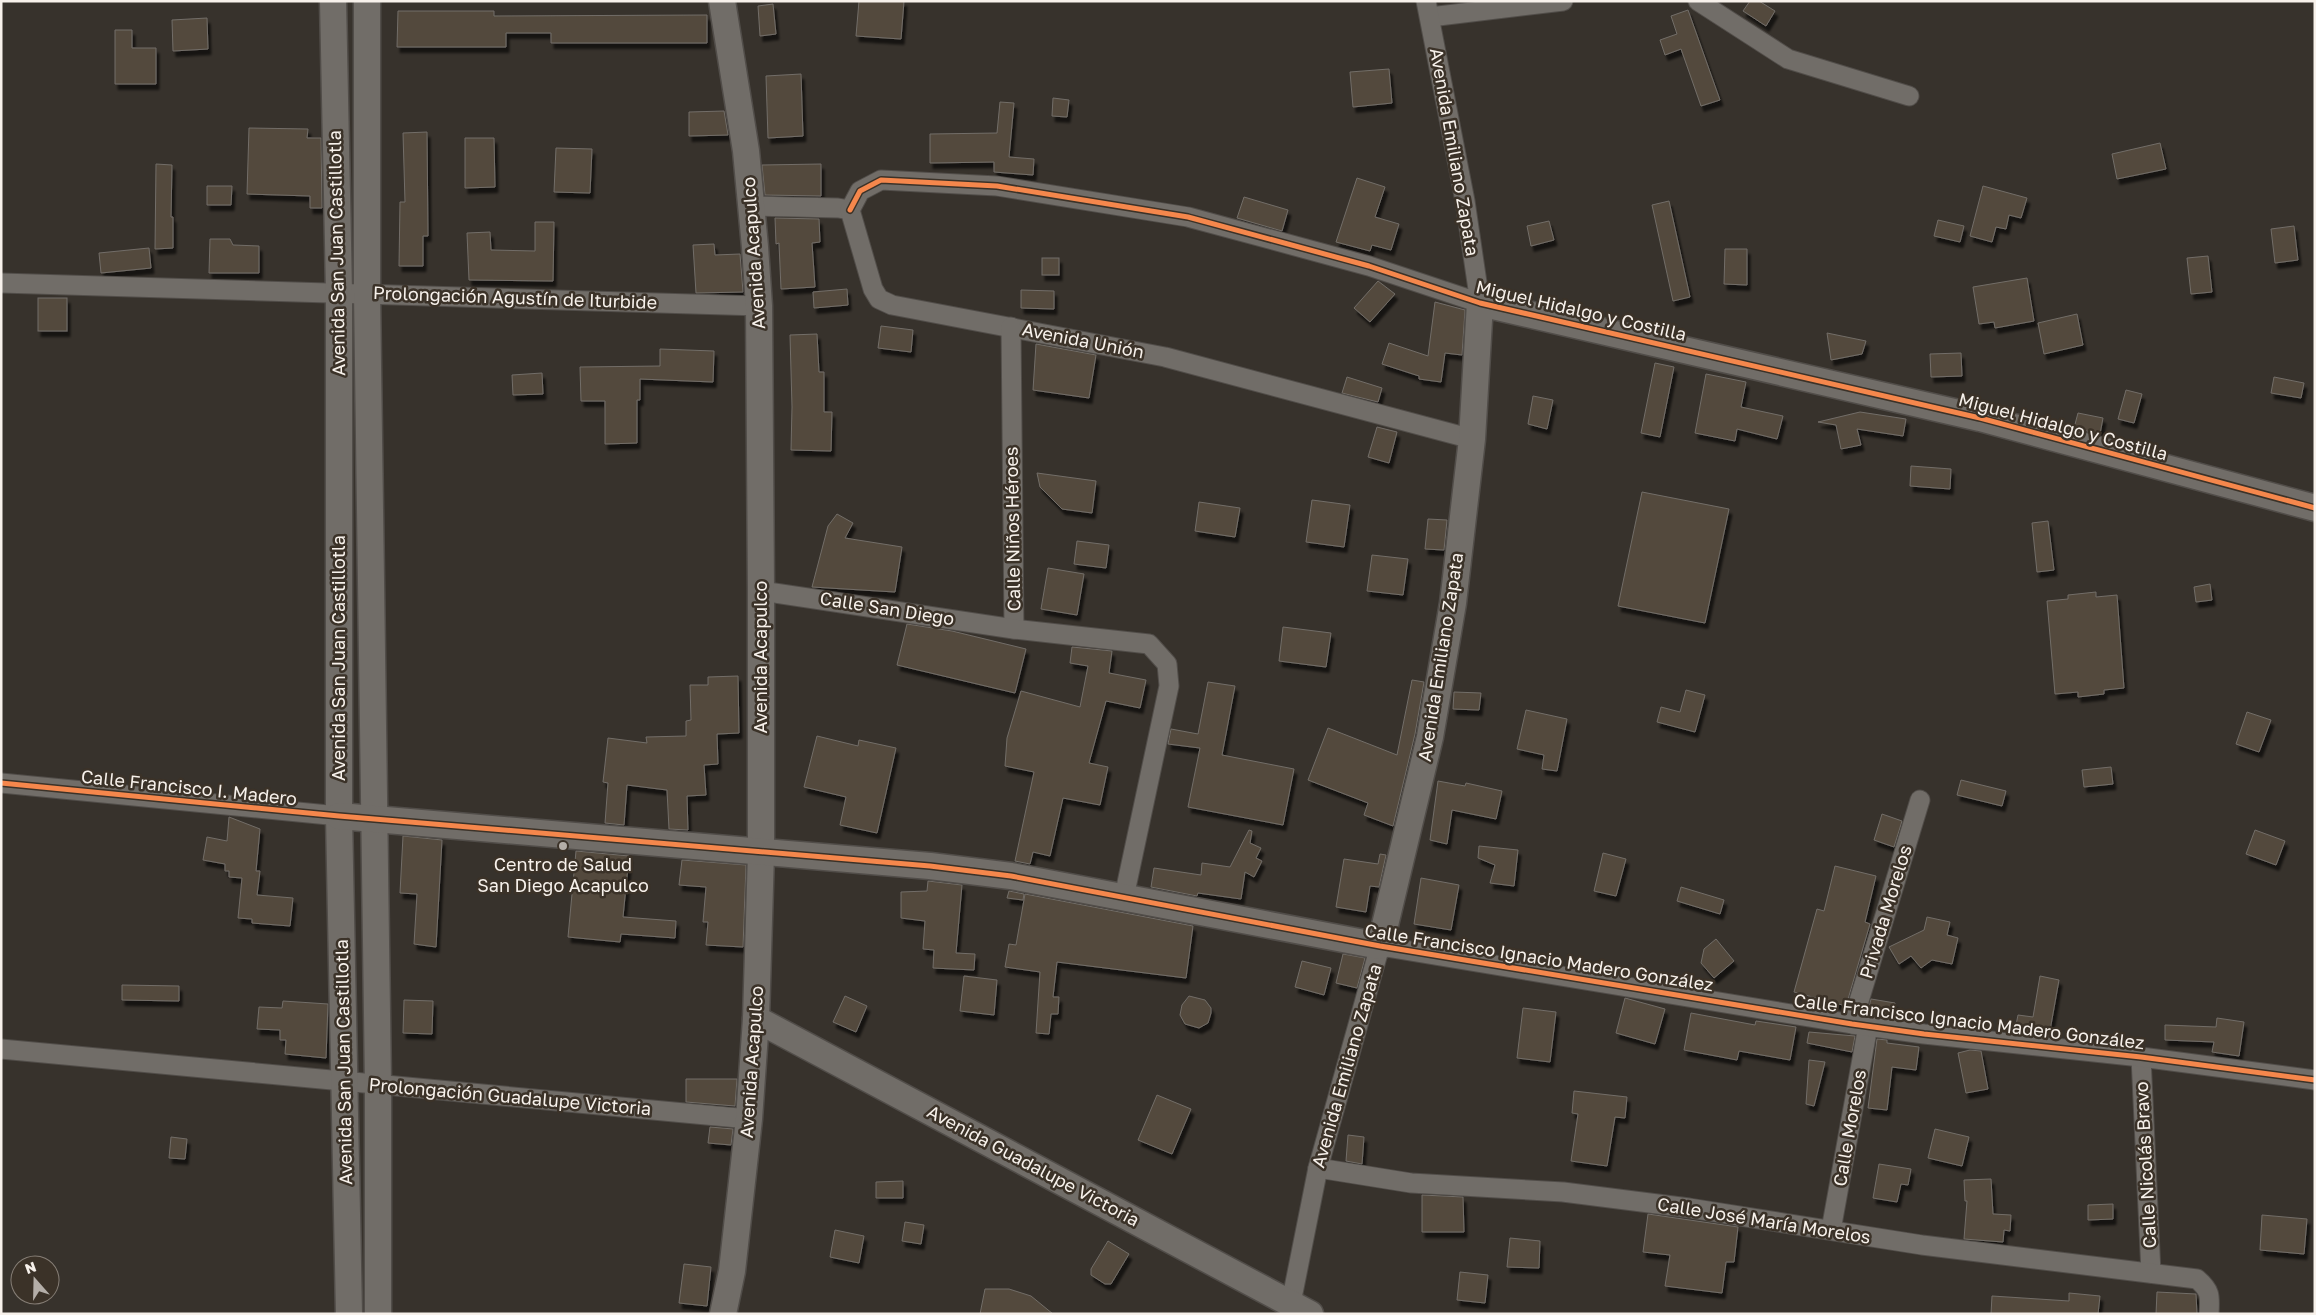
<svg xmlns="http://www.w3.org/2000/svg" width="2316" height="1315" viewBox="0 0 2316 1315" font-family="'Golos Text',sans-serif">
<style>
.building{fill:#534a3d;stroke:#726d68;filter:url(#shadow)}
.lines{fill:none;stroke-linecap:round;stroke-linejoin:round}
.street-casing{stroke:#514d49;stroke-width:21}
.secondary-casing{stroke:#514d49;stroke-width:29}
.street{stroke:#716d68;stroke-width:19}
.secondary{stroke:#716d68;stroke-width:26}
.cycleway-casing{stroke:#3b3228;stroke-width:8}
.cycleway{stroke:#f5874c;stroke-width:5}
.poi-dot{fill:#b4aea8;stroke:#3b3228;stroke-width:2}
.labels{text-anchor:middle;stroke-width:5;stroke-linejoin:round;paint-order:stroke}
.street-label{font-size:18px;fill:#f7f1eb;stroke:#3b3228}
.poi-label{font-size:18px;fill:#f7f1eb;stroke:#3b3228}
</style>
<defs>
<filter id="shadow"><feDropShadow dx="3" dy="5.5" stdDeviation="1" flood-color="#0009"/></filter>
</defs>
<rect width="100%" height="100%" fill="#37322c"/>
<g class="building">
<path d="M 859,1 L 904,1 L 901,39 L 856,36 Z"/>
<path d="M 1750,1 L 1759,1 L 1775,11 L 1766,26 L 1743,11 Z"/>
<path d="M 773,4 L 776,34 L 760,36 L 758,6 Z"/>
<path d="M 1688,10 L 1720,100 L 1701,106 L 1681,49 L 1665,55 L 1660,40 L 1677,34 L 1671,16 Z"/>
<path d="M 398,11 L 494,11 L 494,16 L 707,15 L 707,43 L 551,43 L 551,33 L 506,33 L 506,47 L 397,47 Z"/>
<path d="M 207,18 L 208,49 L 173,51 L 172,20 Z"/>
<path d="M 115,30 L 132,30 L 132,48 L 156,48 L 156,84 L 115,84 Z"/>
<path d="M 1389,69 L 1392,103 L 1353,107 L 1350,72 Z"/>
<path d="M 801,74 L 803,136 L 768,138 L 766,76 Z"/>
<path d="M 1053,98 L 1069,100 L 1067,117 L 1052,116 Z"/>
<path d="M 1000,102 L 1014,103 L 1009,157 L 1034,159 L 1033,175 L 994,172 L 994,162 L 930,163 L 930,134 L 997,133 Z"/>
<path d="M 724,111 L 728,135 L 689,136 L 689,112 Z"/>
<path d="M 249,128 L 308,129 L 307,138 L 321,138 L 322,208 L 310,208 L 310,196 L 247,194 Z"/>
<path d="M 427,132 L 428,236 L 423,236 L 423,266 L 399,266 L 400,202 L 405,202 L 403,133 Z"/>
<path d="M 465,138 L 494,138 L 495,187 L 465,188 Z"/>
<path d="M 2160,143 L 2166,169 L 2117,179 L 2112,154 Z"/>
<path d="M 556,148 L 592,149 L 590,193 L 554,192 Z"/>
<path d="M 156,164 L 172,165 L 171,217 L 173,217 L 173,248 L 155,249 Z"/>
<path d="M 821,164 L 821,196 L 765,195 L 762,165 Z"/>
<path d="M 1357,178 L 1385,187 L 1375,217 L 1399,224 L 1391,250 L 1372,245 L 1370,251 L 1336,242 Z"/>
<path d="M 207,186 L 232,186 L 231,205 L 207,205 Z"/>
<path d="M 1983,186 L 2027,198 L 2021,218 L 2009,215 L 2006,229 L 1996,227 L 1992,242 L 1970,236 Z"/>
<path d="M 1244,197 L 1288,210 L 1282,231 L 1237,218 Z"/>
<path d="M 1669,201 L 1690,297 L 1673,301 L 1652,205 Z"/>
<path d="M 775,218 L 819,219 L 820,242 L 812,243 L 815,287 L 781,289 L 779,243 L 776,244 Z"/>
<path d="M 1938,220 L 1964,226 L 1960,242 L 1934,236 Z"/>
<path d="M 1549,221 L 1554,240 L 1531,246 L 1527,226 Z"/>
<path d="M 535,222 L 554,222 L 553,281 L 469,280 L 467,233 L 490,232 L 491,250 L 535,251 Z"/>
<path d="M 2294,226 L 2298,260 L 2275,263 L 2271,229 Z"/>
<path d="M 210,239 L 230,239 L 233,245 L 259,246 L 259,273 L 209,273 Z"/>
<path d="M 714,244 L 715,255 L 740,254 L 743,292 L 696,293 L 693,245 Z"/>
<path d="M 149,248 L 151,268 L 101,273 L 99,253 Z"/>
<path d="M 1725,249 L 1747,249 L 1747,285 L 1724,284 Z"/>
<path d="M 2208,256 L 2212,292 L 2191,294 L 2187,258 Z"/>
<rect x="1042" y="258" width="17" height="17"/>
<path d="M 2027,278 L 2034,321 L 1995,328 L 1994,322 L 1979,324 L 1973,287 Z"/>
<path d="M 1378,281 L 1395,294 L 1370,322 L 1354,308 Z"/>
<path d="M 847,289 L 848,305 L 814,308 L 813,292 Z"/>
<path d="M 1021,290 L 1054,291 L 1054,309 L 1021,308 Z"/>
<rect x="38" y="298" width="29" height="33"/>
<path d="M 1435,302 L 1465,310 L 1462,355 L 1445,353 L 1441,382 L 1419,379 L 1419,376 L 1382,364 L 1389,343 L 1428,356 Z"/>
<path d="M 2077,314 L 2083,345 L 2044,354 L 2038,323 Z"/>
<path d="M 881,326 L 913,330 L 911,352 L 878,348 Z"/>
<path d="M 1827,333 L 1866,341 L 1862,354 L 1831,360 Z"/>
<path d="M 817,334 L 819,372 L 824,372 L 824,412 L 832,412 L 831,451 L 791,450 L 792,407 L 790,335 Z"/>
<path d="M 1036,344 L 1096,355 L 1089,398 L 1033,390 Z"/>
<path d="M 660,349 L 714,351 L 713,382 L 640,379 L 640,400 L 637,400 L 637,443 L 605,444 L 605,401 L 581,401 L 580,367 L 660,366 Z"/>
<path d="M 1961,353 L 1962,376 L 1931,377 L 1930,354 Z"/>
<path d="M 1655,363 L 1674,367 L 1660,437 L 1641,433 Z"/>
<path d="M 542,373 L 543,394 L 513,395 L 512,375 Z"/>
<path d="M 1706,374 L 1746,382 L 1741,407 L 1783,416 L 1777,439 L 1737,429 L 1735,441 L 1695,433 Z"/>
<path d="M 1347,377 L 1382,388 L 1378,402 L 1342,393 Z"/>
<path d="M 2274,377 L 2304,383 L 2301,398 L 2271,393 Z"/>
<path d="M 2126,390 L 2142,394 L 2134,423 L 2118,419 Z"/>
<path d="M 1533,396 L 1553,400 L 1547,429 L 1528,424 Z"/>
<path d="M 1860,412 L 1906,419 L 1903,436 L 1857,429 L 1861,445 L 1841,449 L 1836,425 L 1818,422 Z"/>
<path d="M 2078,413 L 2103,418 L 2100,434 L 2074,428 Z"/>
<path d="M 1377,427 L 1397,432 L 1389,463 L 1368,457 Z"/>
<path d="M 1911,466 L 1951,469 L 1950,489 L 1910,486 Z"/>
<path d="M 1037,473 L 1096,481 L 1092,513 L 1062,509 L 1040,487 Z"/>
<path d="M 1642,492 L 1729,509 L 1705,623 L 1618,606 Z"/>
<path d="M 1312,500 L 1350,505 L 1344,547 L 1306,542 Z"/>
<path d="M 1199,502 L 1240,508 L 1235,537 L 1195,531 Z"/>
<path d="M 837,514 L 853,523 L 845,538 L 902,547 L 895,592 L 812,587 L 828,526 Z"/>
<path d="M 1428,519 L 1447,520 L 1444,550 L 1425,549 Z"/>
<path d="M 2048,521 L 2054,570 L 2037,572 L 2032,523 Z"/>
<path d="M 1077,541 L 1109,545 L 1106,568 L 1074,564 Z"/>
<path d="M 1372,555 L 1408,559 L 1403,595 L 1367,591 Z"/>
<path d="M 1048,568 L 1084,574 L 1077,615 L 1041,609 Z"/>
<path d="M 2210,584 L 2212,600 L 2196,602 L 2194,587 Z"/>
<path d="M 2096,592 L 2096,597 L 2117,595 L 2124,688 L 2104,690 L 2104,694 L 2078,697 L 2078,692 L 2055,694 L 2047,601 L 2068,599 L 2068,595 Z"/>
<path d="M 907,624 L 952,631 L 1026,649 L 1015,693 L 897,665 Z"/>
<path d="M 1283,627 L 1331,633 L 1326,667 L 1279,661 Z"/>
<path d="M 1072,647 L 1112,651 L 1109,673 L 1146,680 L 1140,708 L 1106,701 L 1089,763 L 1108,767 L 1100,805 L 1063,798 L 1050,856 L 1033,852 L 1030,864 L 1015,861 L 1034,772 L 1005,766 L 1007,738 L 1021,691 L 1080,707 L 1088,666 L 1070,663 Z"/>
<path d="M 738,676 L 739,733 L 717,734 L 718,764 L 704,765 L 706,795 L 687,796 L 688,830 L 669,829 L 667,790 L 627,785 L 624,825 L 605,823 L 608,783 L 603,782 L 608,738 L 647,743 L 646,737 L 686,736 L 686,721 L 691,720 L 690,685 L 708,685 L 708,677 Z"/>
<path d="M 1412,680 L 1424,682 L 1415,734 L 1393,826 L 1364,815 L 1368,803 L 1308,780 L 1328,728 L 1397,755 Z"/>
<path d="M 1208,682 L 1235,686 L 1222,755 L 1294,769 L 1283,825 L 1188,807 L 1200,748 L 1168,744 L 1171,729 L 1198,734 Z"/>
<path d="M 1686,690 L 1705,695 L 1695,732 L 1657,722 L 1661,707 L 1680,712 Z"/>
<path d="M 1454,692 L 1481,693 L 1479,710 L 1453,709 Z"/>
<path d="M 1526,710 L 1567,719 L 1557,771 L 1542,769 L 1544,755 L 1517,749 Z"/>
<path d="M 2247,712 L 2271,720 L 2259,752 L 2236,744 Z"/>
<path d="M 817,736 L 858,746 L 859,740 L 896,748 L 877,833 L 840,825 L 846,797 L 804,787 Z"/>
<path d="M 2111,767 L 2113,784 L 2084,787 L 2082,770 Z"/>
<path d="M 1961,780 L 2006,791 L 2002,806 L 1957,795 Z"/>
<path d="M 1438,781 L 1465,786 L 1466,783 L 1502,791 L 1496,819 L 1452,810 L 1447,844 L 1430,840 Z"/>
<path d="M 1882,814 L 1902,821 L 1894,847 L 1874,840 Z"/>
<path d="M 229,817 L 260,829 L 256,871 L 260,871 L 257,895 L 293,898 L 290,926 L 252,923 L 252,919 L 238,918 L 242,878 L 229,877 L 229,871 L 225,871 L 225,864 L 203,860 L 207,837 L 227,841 Z"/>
<path d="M 1249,830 L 1252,831 L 1250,843 L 1261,848 L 1256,858 L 1262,861 L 1254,877 L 1245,872 L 1241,899 L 1198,893 L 1197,896 L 1151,887 L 1154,868 L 1201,875 L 1202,863 L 1230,867 Z"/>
<path d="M 2255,830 L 2285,841 L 2276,865 L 2246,854 Z"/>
<path d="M 403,836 L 442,840 L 436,947 L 414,944 L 417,894 L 400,893 Z"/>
<path d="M 1479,846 L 1518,850 L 1514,886 L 1490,883 L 1495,865 L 1478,858 Z"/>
<path d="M 576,851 L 629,856 L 623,917 L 676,921 L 675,938 L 621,934 L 620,942 L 568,937 Z"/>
<path d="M 1603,853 L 1626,859 L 1616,896 L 1594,891 Z"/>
<path d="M 1380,854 L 1386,855 L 1379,887 L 1370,886 L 1366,912 L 1336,907 L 1344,859 L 1378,864 Z"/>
<path d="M 682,860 L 746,865 L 743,947 L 706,945 L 708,922 L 703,922 L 706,887 L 679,885 Z"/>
<path d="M 1835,866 L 1876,876 L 1865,922 L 1870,924 L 1846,1006 L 1794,992 L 1817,909 L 1824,911 Z"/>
<path d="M 1421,878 L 1459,885 L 1451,930 L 1414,924 Z"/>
<path d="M 928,881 L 962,885 L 956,953 L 975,954 L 974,970 L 933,968 L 934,950 L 923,949 L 925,921 L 901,918 L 901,892 L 927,891 Z"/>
<path d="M 1681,887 L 1724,900 L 1720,914 L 1677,901 Z"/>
<path d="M 1009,891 L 1024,894 L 1023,900 L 1007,898 Z"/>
<path d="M 1025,894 L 1193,926 L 1186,978 L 1057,962 L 1053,997 L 1059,997 L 1058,1014 L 1051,1014 L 1049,1034 L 1036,1033 L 1040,972 L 1005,967 L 1009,944 L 1016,945 Z"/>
<path d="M 1927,917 L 1950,922 L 1947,935 L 1958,938 L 1952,964 L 1932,960 L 1921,968 L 1911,956 L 1899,964 L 1889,947 L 1924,930 Z"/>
<path d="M 1716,939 L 1734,961 L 1714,978 L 1701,963 L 1704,949 Z"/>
<path d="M 1343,954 L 1365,958 L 1357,988 L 1336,983 Z"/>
<path d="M 1302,961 L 1331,968 L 1324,995 L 1295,987 Z"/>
<path d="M 964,976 L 997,980 L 994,1015 L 960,1011 Z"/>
<path d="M 2040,976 L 2059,980 L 2049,1036 L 2015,1030 L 2018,1015 L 2033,1017 Z"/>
<path d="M 122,985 L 179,986 L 179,1001 L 122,1000 Z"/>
<path d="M 845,996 L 867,1006 L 856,1032 L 833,1022 Z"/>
<path d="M 1189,996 L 1205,1000 L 1211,1008 L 1211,1013 L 1208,1023 L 1199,1028 L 1185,1024 L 1180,1015 L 1182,1005 Z"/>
<path d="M 1625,998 L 1665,1009 L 1655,1044 L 1616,1033 Z"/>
<path d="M 1871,999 L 1895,1003 L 1892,1018 L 1867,1015 Z"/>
<path d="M 404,1000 L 433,1001 L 432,1034 L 403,1033 Z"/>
<path d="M 283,1001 L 328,1004 L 326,1058 L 285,1054 L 286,1040 L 280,1040 L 280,1030 L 257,1029 L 259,1007 L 282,1008 Z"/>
<path d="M 1523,1008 L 1556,1012 L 1550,1062 L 1517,1058 Z"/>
<path d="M 1691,1013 L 1755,1025 L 1756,1021 L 1796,1027 L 1790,1060 L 1739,1051 L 1737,1060 L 1684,1050 Z"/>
<path d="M 2217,1018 L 2244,1022 L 2239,1056 L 2212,1052 L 2214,1042 L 2165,1040 L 2165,1025 L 2216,1027 Z"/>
<path d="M 1809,1032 L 1855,1036 L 1852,1052 L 1807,1043 Z"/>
<path d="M 1877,1039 L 1887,1040 L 1887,1043 L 1919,1047 L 1916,1070 L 1892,1067 L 1887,1110 L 1868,1108 Z"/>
<path d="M 1970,1050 L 1981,1051 L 1988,1089 L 1966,1093 L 1958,1053 Z"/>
<path d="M 1809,1060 L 1825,1062 L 1814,1106 L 1806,1104 Z"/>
<path d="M 686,1079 L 737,1079 L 735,1106 L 686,1102 Z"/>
<path d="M 1574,1091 L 1627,1097 L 1625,1118 L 1615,1117 L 1607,1166 L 1571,1161 L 1578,1114 L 1572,1113 Z"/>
<path d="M 1157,1095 L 1191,1109 L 1172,1154 L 1138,1140 Z"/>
<path d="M 710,1127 L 733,1129 L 731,1145 L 708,1143 Z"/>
<path d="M 1935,1129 L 1969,1137 L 1962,1166 L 1928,1158 Z"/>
<path d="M 1348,1135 L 1364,1137 L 1362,1164 L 1346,1161 Z"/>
<path d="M 171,1137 L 187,1139 L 185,1159 L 169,1158 Z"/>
<path d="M 1879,1164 L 1911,1169 L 1908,1185 L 1901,1184 L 1897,1202 L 1873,1198 Z"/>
<path d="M 1991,1179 L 1993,1214 L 2011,1215 L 2010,1231 L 2004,1230 L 2003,1242 L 1964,1239 L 1967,1201 L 1965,1201 L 1964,1180 Z"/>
<path d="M 903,1181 L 903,1198 L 876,1198 L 876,1182 Z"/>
<path d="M 1422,1195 L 1463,1197 L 1464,1232 L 1422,1232 Z"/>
<path d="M 2113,1204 L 2113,1219 L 2088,1220 L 2088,1205 Z"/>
<path d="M 1648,1214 L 1738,1227 L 1734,1262 L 1726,1262 L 1722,1293 L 1665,1286 L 1670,1255 L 1643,1252 Z"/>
<path d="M 2262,1215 L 2307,1219 L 2304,1254 L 2260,1250 Z"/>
<path d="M 905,1222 L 924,1225 L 921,1244 L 902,1241 Z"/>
<path d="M 835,1230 L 864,1236 L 859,1263 L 830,1257 Z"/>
<path d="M 1510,1238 L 1540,1241 L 1539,1268 L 1507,1267 Z"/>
<path d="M 1108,1241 L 1129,1254 L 1111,1284 L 1105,1284 L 1091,1275 L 1091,1269 Z"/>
<path d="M 684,1264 L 711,1267 L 707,1306 L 679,1303 Z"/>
<path d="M 1460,1272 L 1488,1275 L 1485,1303 L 1457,1300 Z"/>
<path d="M 985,1289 L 1009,1289 L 1031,1296 L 1053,1314 L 980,1314 Z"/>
<path d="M 2157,1292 L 2196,1294 L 2197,1314 L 2156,1314 Z"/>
<path d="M 2069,1293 L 2100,1296 L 2098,1314 L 1991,1314 L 1992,1296 L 2069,1301 Z"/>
</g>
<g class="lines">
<defs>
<g id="street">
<path d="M 1698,1 L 1788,59 L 1909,96"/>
<path d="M 1430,17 L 1563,1"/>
<path d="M 752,206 L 838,208 L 850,210"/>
<path d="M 850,210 L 860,191 L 881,180 L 997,186 L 1188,217 L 1369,266 L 1480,303 L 1465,201 L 1426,1"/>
<path d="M 850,210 L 873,289 L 879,299 L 892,305 L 1165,357 L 1472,439"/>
<path d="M 1,283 L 759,306"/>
<path d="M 1011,327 L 1014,629"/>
<path d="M 761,591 L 1014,629 L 1149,644 L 1167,664 L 1169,686 L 1124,897"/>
<path d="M 1,783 L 339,816"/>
<path d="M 1852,1024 L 1920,800"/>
<path d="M 1,1049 L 749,1119"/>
<path d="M 2141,1057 L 2151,1273"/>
<path d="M 1318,1168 L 1411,1183 L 1563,1192 L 1689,1208 L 1922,1245 L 2197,1279 C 2211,1291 2210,1296 2209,1314"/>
<path d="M 1831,1230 L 1868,1026"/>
<path d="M 1291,1303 L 1318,1168 L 1380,946 L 1852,1024 L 1924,1034 L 2141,1057 L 2315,1080"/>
</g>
<g id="secondary">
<path d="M 333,1 L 339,291 L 339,816 L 349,1314"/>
<path d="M 367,1 L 367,293 L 378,1085 L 378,1314"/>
<path d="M 722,1 L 746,151 L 755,247 L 759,306 L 761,591 L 761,853 L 756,1019 L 749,1119 L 732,1271 L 723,1314"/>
<path d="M 339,816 L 930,866 L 1011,876 L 1380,946 L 1430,737 L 1453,603 L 1472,439 L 1480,303 L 1980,418 L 2315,508"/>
<path d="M 756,1019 L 1310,1314"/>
</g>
</defs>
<use href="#street" class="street-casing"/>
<use href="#secondary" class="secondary-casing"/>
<use href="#street" class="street"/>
<use href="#secondary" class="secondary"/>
<defs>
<g id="cycleway">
<path d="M 850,210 L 860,191 L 881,180 L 997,186 L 1188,217 L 1369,266 L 1480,303 L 1980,418 L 2315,508"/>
<path d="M 1,783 L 339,816 L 930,866 L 1011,876 L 1380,946 L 1852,1024 L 1924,1034 L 2141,1057 L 2315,1080"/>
</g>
</defs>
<use href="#cycleway" class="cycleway-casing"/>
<use href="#cycleway" class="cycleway"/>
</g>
<circle class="poi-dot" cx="563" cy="846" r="5"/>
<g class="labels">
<g class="street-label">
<text transform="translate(1454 152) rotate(80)" y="6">Avenida Emiliano Zapata</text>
<text transform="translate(337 253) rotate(-91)" y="6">Avenida San Juan Castillotla</text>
<text transform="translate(754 253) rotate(-94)" y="6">Avenida Acapulco</text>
<text transform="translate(515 298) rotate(2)" y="6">Prolongación Agustín de Iturbide</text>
<text transform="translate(1581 311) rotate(13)" y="6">Miguel Hidalgo y Costilla</text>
<text transform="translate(1083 341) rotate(11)" y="6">Avenida Unión</text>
<text transform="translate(2063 427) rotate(15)" y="6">Miguel Hidalgo y Costilla</text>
<text transform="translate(1013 529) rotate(-91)" y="6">Calle Niños Héroes</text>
<text transform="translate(887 609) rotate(9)" y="6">Calle San Diego</text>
<text transform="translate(761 657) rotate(-90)" y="6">Avenida Acapulco</text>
<text transform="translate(1441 657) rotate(-81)" y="6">Avenida Emiliano Zapata</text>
<text transform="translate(339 658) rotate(-90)" y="6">Avenida San Juan Castillotla</text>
<text transform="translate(189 788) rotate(6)" y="6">Calle Francisco I. Madero</text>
<text transform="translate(1886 912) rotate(-73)" y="6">Privada Morelos</text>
<text transform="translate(1539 958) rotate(9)" y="6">Calle Francisco Ignacio Madero González</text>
<text transform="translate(1969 1022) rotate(7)" y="6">Calle Francisco Ignacio Madero González</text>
<text transform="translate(344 1062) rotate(-91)" y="6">Avenida San Juan Castillotla</text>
<text transform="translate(752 1062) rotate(-86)" y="6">Avenida Acapulco</text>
<text transform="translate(1347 1066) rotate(-74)" y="6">Avenida Emiliano Zapata</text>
<text transform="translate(510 1097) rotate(5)" y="6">Prolongación Guadalupe Victoria</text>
<text transform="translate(1850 1128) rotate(-80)" y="6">Calle Morelos</text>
<text transform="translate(2146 1165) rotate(-93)" y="6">Calle Nicolás Bravo</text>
<text transform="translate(1033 1166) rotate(28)" y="6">Avenida Guadalupe Victoria</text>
<text transform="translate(1764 1221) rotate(9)" y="6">Calle José María Morelos</text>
</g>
<g class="poi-label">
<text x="563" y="871">Centro de Salud<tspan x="563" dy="21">San Diego Acapulco</tspan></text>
</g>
</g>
<rect width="2316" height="1315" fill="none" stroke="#f7f1eb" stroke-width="5"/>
<g transform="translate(35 1280) rotate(340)"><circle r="24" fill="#3b3228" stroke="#867e76"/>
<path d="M0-4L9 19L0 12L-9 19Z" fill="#b4aea8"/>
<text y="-8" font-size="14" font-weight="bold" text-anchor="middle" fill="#f7f1eb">N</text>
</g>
</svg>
